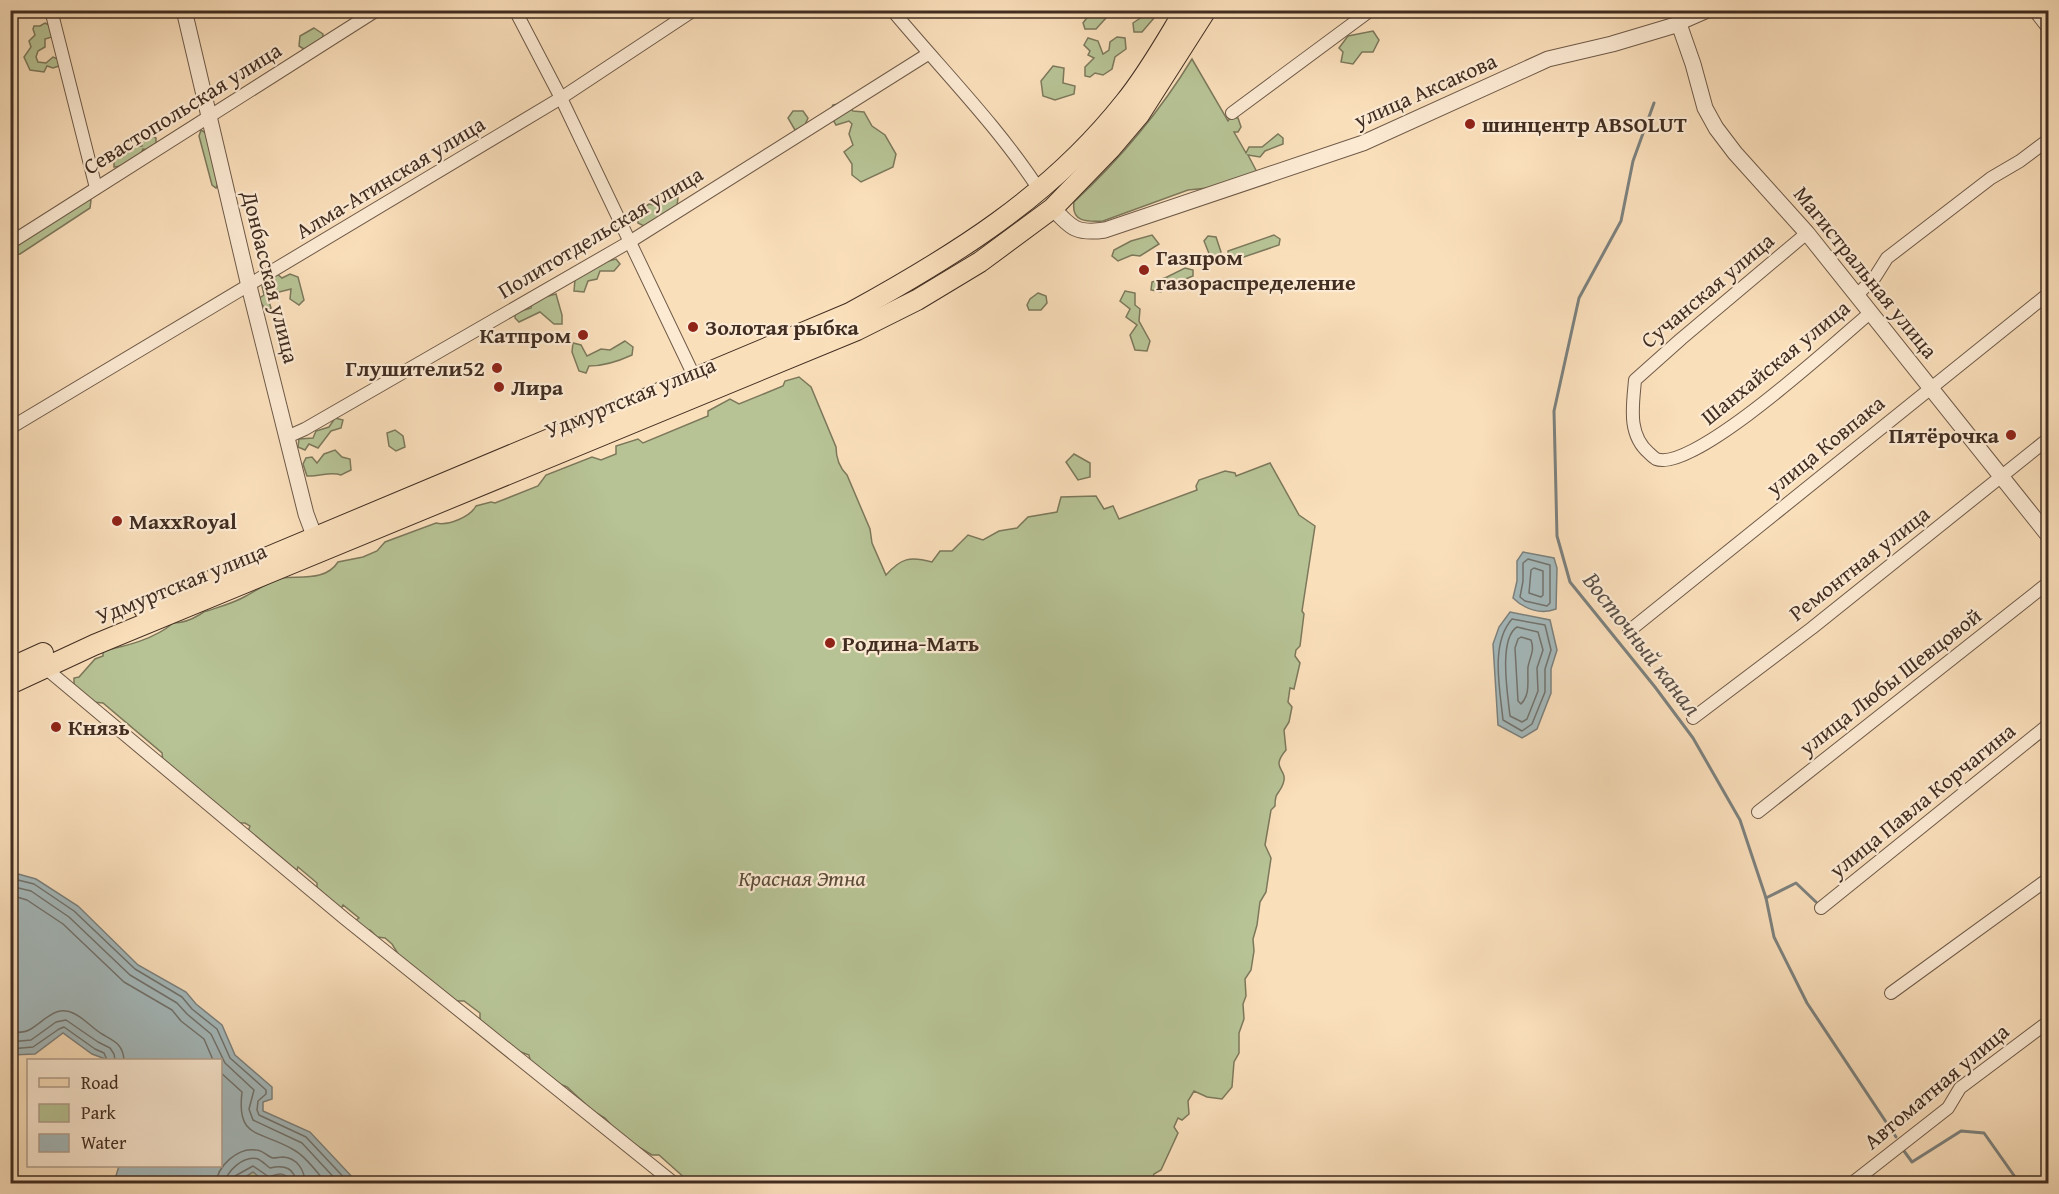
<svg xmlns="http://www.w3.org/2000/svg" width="2059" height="1194" viewBox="0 0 2059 1194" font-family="'Gentium Book Plus',serif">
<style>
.green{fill:#b7c395;stroke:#7c785b;stroke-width:1.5}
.water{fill:#a4b9bc;stroke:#7c817e;stroke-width:1.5}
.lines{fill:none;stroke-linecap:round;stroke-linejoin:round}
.shore{stroke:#72736e;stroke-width:1.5}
.stream{stroke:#7c817e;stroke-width:3}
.minor-casing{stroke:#6f5a48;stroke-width:14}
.tertiary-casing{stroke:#6f5a48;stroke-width:17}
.primary-casing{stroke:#412d21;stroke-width:22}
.minor{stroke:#fcead3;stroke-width:12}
.tertiary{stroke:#fcead3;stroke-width:15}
.primary{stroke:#fadfbb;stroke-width:20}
.poi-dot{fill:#8f2418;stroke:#fcead3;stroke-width:2}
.labels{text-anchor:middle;stroke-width:4.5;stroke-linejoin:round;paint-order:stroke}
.street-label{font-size:22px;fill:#412d21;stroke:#fcead3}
.poi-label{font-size:22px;font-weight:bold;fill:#412d21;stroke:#fcead3;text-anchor:start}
.park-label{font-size:22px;font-style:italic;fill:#594b38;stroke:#fcead3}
.water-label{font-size:24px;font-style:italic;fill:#5a5048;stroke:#fcead3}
</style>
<rect width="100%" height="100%" fill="#fadfbb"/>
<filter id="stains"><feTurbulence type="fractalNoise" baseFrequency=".00333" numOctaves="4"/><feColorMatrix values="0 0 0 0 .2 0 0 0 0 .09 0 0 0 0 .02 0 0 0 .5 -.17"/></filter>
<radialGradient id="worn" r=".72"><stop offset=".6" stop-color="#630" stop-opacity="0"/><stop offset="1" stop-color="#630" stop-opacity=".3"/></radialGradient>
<g class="green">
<path d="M 1092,11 L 1106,11 L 1106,18 L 1096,29 L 1085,29 L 1083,23 Z"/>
<path d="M 1151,11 L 1160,11 L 1142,32 L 1134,32 L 1133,23 Z"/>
<path d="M 45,23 L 51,26 L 52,37 L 45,39 L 45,47 L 38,51 L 36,57 L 38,62 L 46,63 L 53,57 L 58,59 L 59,66 L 53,68 L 47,66 L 44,72 L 30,70 L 24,57 L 31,47 L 29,41 L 35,35 L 33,29 L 34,26 L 40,26 Z"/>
<path d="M 314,28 L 323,34 L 322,42 L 307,51 L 299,46 L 300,36 Z"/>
<path d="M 1373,31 L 1379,40 L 1373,52 L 1362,52 L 1353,64 L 1341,62 L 1343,52 L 1339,48 L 1348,36 Z"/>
<path d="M 1117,37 L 1125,38 L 1126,49 L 1115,57 L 1112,69 L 1103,75 L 1095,73 L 1090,77 L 1085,76 L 1085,67 L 1094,58 L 1088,55 L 1090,51 L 1084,45 L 1088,38 L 1098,41 L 1103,54 L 1109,50 L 1110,42 Z"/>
<path d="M 1192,59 L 1228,121 L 1231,117 L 1238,118 L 1241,127 L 1238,132 L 1234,132 L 1246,153 L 1249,147 L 1262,147 L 1278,134 L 1283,138 L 1283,144 L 1265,151 L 1260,157 L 1248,155 L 1258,174 L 1218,187 L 1188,190 L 1103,221 C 1087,222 1071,222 1074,202 C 1120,159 1159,113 1192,59 Z"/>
<path d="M 1053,66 L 1064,68 L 1063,83 L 1075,86 L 1074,94 L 1055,100 L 1043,96 L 1041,81 Z"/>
<path d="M 845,103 L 853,111 L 864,112 L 872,126 L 885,135 L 896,154 L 893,167 L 861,182 L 852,175 L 852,164 L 844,152 L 853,145 L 849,134 L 852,124 L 849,121 L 836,125 L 829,113 L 833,105 Z"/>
<path d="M 793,111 L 803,111 L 808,118 L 804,127 L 795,130 L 788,118 Z"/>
<path d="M 201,130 L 206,133 L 218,183 L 216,188 L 212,185 L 199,136 Z"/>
<path d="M 152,136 L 156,138 L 156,145 L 149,150 L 143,149 C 140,159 124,167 114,167 L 114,160 L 134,146 L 142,146 L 142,141 Z"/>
<path d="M 673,196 L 678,197 L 677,206 L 646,227 L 638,223 L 638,211 L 649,204 L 658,206 Z"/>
<path d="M 86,199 L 91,200 L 90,208 L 20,254 L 11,255 L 10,248 Z"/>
<path d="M 1152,235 L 1159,244 L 1140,256 L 1132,255 L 1118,261 L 1112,256 L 1114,250 L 1131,241 Z"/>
<path d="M 1274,235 L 1280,239 L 1279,245 L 1235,260 L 1228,258 L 1228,251 Z"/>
<path d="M 1208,236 L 1216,237 L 1221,252 L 1218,257 L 1210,256 L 1204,241 Z"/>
<path d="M 616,259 L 620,264 L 614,271 L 600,271 L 597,279 L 588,281 L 584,292 L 574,291 L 575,279 L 590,266 Z"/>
<path d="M 1185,268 L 1193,270 L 1193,276 L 1178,282 L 1166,281 L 1161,292 L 1151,290 L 1152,282 L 1167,277 Z"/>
<path d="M 276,273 L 282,278 L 290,274 L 298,277 L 304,300 L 299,305 L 290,299 L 291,289 L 267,295 L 271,308 L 266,310 L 258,299 L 264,295 L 262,286 L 270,284 L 270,274 Z"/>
<path d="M 1125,291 L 1135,293 L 1135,305 L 1140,309 L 1139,321 L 1150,341 L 1147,351 L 1135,350 L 1130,335 L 1137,325 L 1126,317 L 1130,309 L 1120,301 Z"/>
<path d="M 1038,293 L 1046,296 L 1047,303 L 1041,310 L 1029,310 L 1027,305 L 1030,299 Z"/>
<path d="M 556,294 L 562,315 L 562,324 L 554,324 L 540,312 L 519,322 L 515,318 L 515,313 L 531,308 L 533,300 Z"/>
<path d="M 625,341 L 633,347 L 632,355 C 619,361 604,366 589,366 L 586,373 L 579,371 L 572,352 L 573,343 L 581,345 L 587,356 L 601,349 L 610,350 Z"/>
<path d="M 799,377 L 811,387 L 836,447 C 836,458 839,467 847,475 L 870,529 L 872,543 L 886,575 C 901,558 910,556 932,562 L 940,551 L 952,551 L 968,535 L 983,540 L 999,531 L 1017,528 L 1028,517 L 1057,512 L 1061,497 L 1096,496 L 1104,509 L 1113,506 L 1119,519 L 1197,490 L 1196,486 L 1199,480 L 1225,471 L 1235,473 L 1236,476 L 1270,463 L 1299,515 L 1315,526 L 1302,611 L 1304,614 L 1300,646 L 1296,650 L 1295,656 L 1300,663 L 1294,689 L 1290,688 L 1288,702 L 1292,707 L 1289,722 L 1284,730 L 1286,750 C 1269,770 1289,768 1283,784 C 1279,795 1275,791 1275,806 L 1271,810 L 1265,845 L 1271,858 L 1266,892 L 1260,902 L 1257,925 L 1253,939 L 1254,951 L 1251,970 L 1245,979 L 1246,996 L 1243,1004 L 1244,1019 L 1239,1033 L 1239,1053 L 1234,1062 L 1232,1087 L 1222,1099 L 1207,1097 L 1194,1091 L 1188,1101 L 1189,1114 L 1182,1120 L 1178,1118 L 1174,1127 L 1178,1133 L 1161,1170 L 1154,1174 L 1150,1183 L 687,1183 L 687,1180 L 659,1155 L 652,1155 L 622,1137 L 605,1118 L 593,1111 L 567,1087 L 552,1081 L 531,1064 L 529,1055 L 513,1049 L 480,1020 L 480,1013 L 464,1001 L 454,1001 L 400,957 L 392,944 L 385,938 L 377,937 L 370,930 L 359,932 L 353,922 L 359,918 L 343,905 L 341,909 L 317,893 L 317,883 L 298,867 L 297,870 L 287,868 L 247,834 L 250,826 L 245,823 L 236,823 L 163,762 L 162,753 L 103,703 L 92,702 L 74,685 L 74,678 L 79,677 L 95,659 L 103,656 L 103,651 C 126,646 155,639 173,623 C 182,623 191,620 199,615 C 202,614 203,611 207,611 C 219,607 234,603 246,596 C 257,590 270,581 283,578 C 301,576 326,581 338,562 L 363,557 L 377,551 L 385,542 L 436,523 C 448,526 470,517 476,506 L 491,502 L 495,503 L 538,486 L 546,475 L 592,457 L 601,460 L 616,454 L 616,446 L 638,439 L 643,443 L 708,416 L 708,411 L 730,399 L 739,404 L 783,386 L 785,381 Z"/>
<path d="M 335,418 L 343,420 L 341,428 L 331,431 L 318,448 L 309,444 L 305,450 L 298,447 L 299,439 L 313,438 L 316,431 L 329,427 Z"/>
<path d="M 395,430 L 403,436 L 405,447 L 396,451 L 389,446 L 387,433 Z"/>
<path d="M 335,450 L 342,457 L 350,459 L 351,470 L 341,475 C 330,471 319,477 307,476 L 303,464 L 306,458 L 312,457 L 317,463 L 324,454 Z"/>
<path d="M 1074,454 L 1090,463 L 1090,477 L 1078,480 L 1066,462 Z"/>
<path d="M 253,1171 L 282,1179 L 284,1183 L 236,1184 Z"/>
</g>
<g class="water">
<path d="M 1523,552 L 1554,558 L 1557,568 L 1556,609 C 1541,615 1524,609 1513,598 L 1517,581 L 1517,561 Z"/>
<path d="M 1510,612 L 1550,620 L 1557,650 L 1551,669 L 1551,693 L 1537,729 L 1522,738 L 1498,725 L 1493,644 L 1499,627 Z"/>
<path d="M 11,872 L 36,879 L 78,906 L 138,965 L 186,992 L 196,1004 L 222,1025 L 235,1055 L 272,1087 L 272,1099 L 263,1102 L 263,1111 L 310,1132 L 355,1180 L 361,1183 L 284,1183 L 282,1179 L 266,1183 L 253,1172 L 236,1183 L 110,1183 L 115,1179 L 119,1166 L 220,1166 L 220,1060 L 108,1060 L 92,1054 L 63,1033 L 35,1054 L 11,1055 Z"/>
</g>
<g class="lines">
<g class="shore">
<path d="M 1528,559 L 1550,565 L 1550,603 L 1547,606 L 1525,601 L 1520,597 L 1523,581 L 1523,563 Z"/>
<path d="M 1534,568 L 1543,571 L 1543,595 L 1541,597 L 1529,593 L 1531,570 Z"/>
<path d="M 1512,619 L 1545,625 L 1551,650 L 1545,669 L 1545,692 L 1532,724 L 1522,731 L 1503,720 C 1500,689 1490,644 1512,619 Z"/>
<path d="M 1517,627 L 1538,632 L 1543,650 L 1537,668 L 1538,691 L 1527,719 L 1522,722 L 1510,716 C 1508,696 1498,639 1517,627 Z"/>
<path d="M 1521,637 L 1531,640 C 1535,651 1530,656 1528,667 C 1527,680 1531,694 1521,704 L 1518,701 L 1515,648 L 1518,639 Z"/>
<path d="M 10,878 L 34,884 L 74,911 L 135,969 L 182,997 L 192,1009 L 217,1029 L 230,1058 L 266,1090 L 266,1094 L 258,1101 L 257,1110 L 259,1115 L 306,1137 L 350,1184"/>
<path d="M 10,886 L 31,891 L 69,917 L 130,975 L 177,1003 L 187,1014 L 211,1034 L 225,1063 L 254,1090 L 249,1109 L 253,1120 L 302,1143 L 340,1184"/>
<path d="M 10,895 L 27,900 L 63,924 L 124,982 L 172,1010 L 181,1021 L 204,1039 L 213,1060"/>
<path d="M 10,1033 C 16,1032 24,1033 29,1030 C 44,1022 56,1003 75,1014 C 85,1019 92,1028 102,1034 C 114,1041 123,1044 124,1060"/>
<path d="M 10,1042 L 31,1040 L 56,1022 L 66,1020 L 98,1042 L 110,1048 L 114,1054 L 115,1060"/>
<path d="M 10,1049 L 33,1047 L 59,1029 L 64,1027 L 95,1049 L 104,1053 L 107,1060"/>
<path d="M 220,1072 L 242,1092 C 236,1140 261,1130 294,1150 C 307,1157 317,1173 327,1184"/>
<path d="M 216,1184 C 217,1166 238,1147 256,1150 C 263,1150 268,1157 273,1158 C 276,1158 280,1157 283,1157 C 297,1158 305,1170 305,1184"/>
<path d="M 225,1184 C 226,1171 244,1155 258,1159 C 262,1161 266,1165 270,1168 C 284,1165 295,1167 296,1184"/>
<path d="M 233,1184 L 235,1176 L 253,1166 L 269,1177 C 277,1174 288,1170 289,1184"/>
</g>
<g class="stream">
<path d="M 1654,103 L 1633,161 L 1621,221 L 1579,298 L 1554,411 L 1557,536 L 1570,582 L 1655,687 L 1693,738 L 1740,820 L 1766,898 L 1774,937 L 1807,1003 L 1896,1137"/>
<path d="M 1766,898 L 1796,883 L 1816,902"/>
<path d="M 1904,1151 L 1912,1162 L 1961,1131 L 1984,1133 L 2020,1184"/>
</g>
<defs>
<g id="minor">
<path d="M 51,10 L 96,188"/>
<path d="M 515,10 L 561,98 L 695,378"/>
<path d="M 892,10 C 942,70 998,126 1040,191"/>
<path d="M 2034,10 L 2048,28"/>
<path d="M 1679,24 L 1711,10"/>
<path d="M 1232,113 L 1371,10"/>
<path d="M 1807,233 L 1681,339 L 1635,380 C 1633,405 1627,434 1649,453 C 1651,455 1653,457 1656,459 C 1693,474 1839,339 1871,312"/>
<path d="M 10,243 L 377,10"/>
<path d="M 1857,295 L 1875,277 L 1887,258 L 1991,178 L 2020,161 L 2048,140"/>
<path d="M 10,428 L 561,98 L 694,10"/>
<path d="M 287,437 L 305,429 L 631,241 L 928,54"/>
<path d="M 1629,631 L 2048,294"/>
<path d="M 44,667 L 344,918 L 675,1184"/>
<path d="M 1693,718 L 1812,628 L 2048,439"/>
<path d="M 1758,812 L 2048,583"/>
<path d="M 1821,908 L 2048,725"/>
<path d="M 1891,993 L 2048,879"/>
<path d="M 1851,1184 L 1948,1108 L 1960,1088 L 2048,1022"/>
</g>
<g id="tertiary">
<path d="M 184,10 L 249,286 L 306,514 L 318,546"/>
<path d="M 1053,208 C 1071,229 1078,234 1105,230 L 1363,143 L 1548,59 L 1612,44 L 1679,24 L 1693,64 L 1705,108 L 1716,128 L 1735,153 L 1807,233 L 2048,535"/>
</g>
<g id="primary">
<path d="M 144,609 L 850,313 C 954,256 1050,197 1125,102 C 1148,74 1166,41 1185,10"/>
<path d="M 10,668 L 43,653"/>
<path d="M 10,684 L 94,645 L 857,330 L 917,300 L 980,262 L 1053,208 L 1111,148 L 1139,115 L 1206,10"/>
</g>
</defs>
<use href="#minor" class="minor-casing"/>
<use href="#tertiary" class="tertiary-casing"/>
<use href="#primary" class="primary-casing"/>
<use href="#minor" class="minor"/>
<use href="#tertiary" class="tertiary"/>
<use href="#primary" class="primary"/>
</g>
<g class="poi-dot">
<circle cx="1470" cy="124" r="6"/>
<circle cx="1144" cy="270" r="6"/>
<circle cx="693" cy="327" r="6"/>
<circle cx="583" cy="335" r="6"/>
<circle cx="497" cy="368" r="6"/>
<circle cx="499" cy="387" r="6"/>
<circle cx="2011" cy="435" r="6"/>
<circle cx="117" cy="521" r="6"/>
<circle cx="830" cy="643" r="6"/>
<circle cx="56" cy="727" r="6"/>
</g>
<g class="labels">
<g class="street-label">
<text transform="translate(1425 90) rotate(-24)" y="8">улица Аксакова</text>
<text transform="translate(182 108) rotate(-32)" y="8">Севастопольская улица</text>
<text transform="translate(390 177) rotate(-31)" y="8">Алма-Атинская улица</text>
<text transform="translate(600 232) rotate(-31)" y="8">Политотдельская улица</text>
<text transform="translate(1866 272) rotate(51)" y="8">Магистральная улица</text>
<text transform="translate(271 277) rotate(76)" y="8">Донбасская улица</text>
<text transform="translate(1707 290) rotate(-40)" y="8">Сучанская улица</text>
<text transform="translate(1775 362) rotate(-39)" y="8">Шанхайская улица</text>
<text transform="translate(630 397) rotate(-22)" y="8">Удмуртская улица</text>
<text transform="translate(1825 445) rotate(-39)" y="8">улица Ковпака</text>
<text transform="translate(1859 563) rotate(-38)" y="8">Ремонтная улица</text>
<text transform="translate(181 583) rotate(-22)" y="8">Удмуртская улица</text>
<text transform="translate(1890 681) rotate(-38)" y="8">улица Любы Шевцовой</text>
<text transform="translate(1922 800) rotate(-39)" y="8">улица Павла Корчагина</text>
<text transform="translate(1936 1086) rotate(-40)" y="8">Автоматная улица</text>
</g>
<g class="poi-label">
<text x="1482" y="132">шинцентр ABSOLUT</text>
<text x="1156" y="265">Газпром<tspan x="1156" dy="25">газораспределение</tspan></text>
<text x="705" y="335">Золотая рыбка</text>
<text x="571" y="343" text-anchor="end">Катпром</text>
<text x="485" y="376" text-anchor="end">Глушители52</text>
<text x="511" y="395">Лира</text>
<text x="1999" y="443" text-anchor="end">Пятёрочка</text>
<text x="129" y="529">MaxxRoyal</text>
<text x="842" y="651">Родина-Мать</text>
<text x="68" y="735">Князь</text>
</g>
<g class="park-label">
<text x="802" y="886">Красная Этна</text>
</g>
<g class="water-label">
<text transform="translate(1642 644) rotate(52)" y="8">Восточный канал</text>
</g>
</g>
<rect width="2059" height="1194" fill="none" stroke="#fadfbb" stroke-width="36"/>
<rect x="12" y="12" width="2035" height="1170" fill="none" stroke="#412d21" stroke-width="3"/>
<rect x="18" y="18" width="2023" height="1158" fill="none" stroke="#412d21" stroke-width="1.5"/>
<rect x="27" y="1059" width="195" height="108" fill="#fcead3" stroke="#b19e8c" stroke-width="1.5"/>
<rect x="39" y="1078" width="30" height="9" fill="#fadfbb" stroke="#b19e8c" stroke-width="1.5"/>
<text x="81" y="1089" font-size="18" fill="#412d21">Road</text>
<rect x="39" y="1104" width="30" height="18" fill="#b7c395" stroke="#b19e8c" stroke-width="1.5"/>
<text x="81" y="1119" font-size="18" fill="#412d21">Park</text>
<rect x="39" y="1134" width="30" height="18" fill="#a4b9bc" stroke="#b19e8c" stroke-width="1.5"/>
<text x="81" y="1149" font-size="18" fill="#412d21">Water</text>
<rect width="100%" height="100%" filter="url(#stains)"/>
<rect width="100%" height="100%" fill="url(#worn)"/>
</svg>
